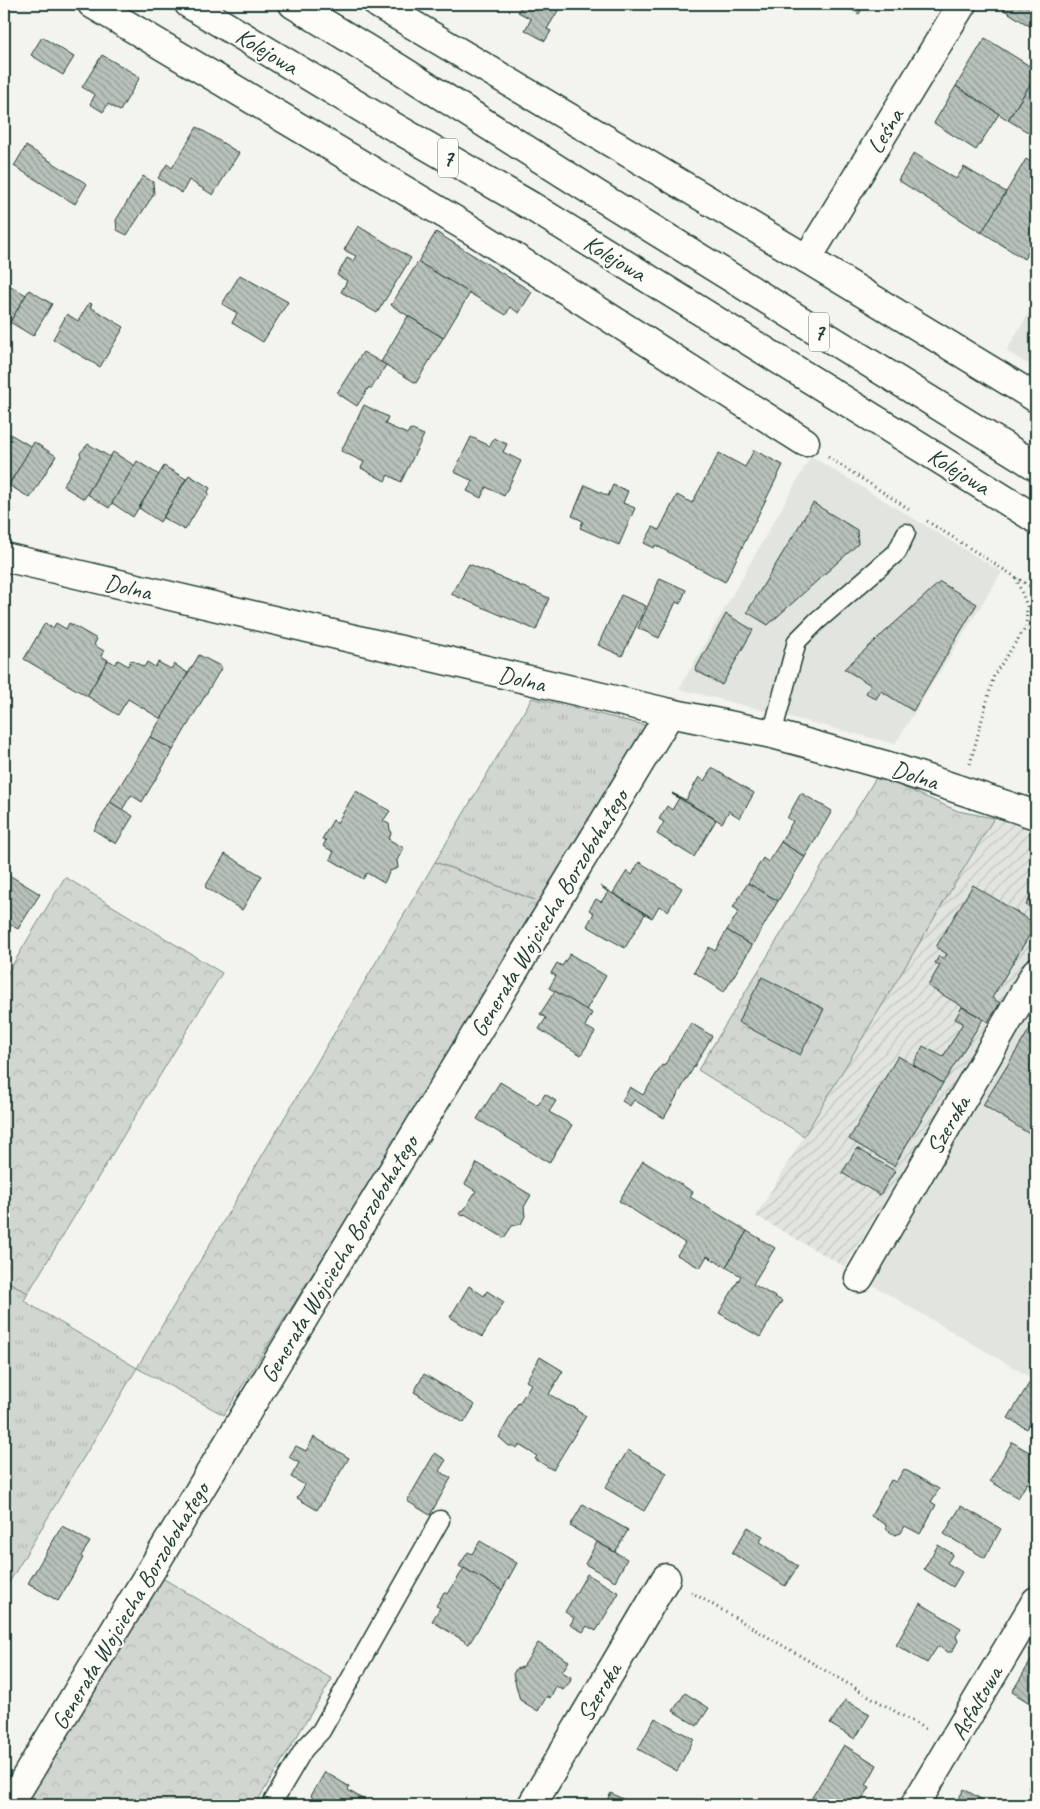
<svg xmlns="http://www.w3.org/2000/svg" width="1040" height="1809" viewBox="0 0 1040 1809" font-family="Caveat,sans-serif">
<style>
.built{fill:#e2e5df}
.industrial{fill:url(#industrial-furrows)}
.grass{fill:url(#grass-tufts);stroke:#788a82}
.forest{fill:url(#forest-crowns);stroke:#788a82}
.building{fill:url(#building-back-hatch);stroke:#1f3d34}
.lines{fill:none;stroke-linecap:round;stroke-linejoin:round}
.service-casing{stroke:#1f3d34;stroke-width:21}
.minor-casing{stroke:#1f3d34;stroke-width:31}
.trunk-casing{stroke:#1f3d34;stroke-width:31}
.path{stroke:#1f3d34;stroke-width:3;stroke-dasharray:1 4;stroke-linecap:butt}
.service{stroke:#fdfcf7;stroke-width:18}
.minor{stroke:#fdfcf7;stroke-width:28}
.trunk{stroke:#fdfcf7;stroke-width:28}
.labels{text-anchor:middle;stroke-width:4;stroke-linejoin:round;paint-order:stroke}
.shield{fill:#fdfcf7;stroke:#62766e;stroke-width:1}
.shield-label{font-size:22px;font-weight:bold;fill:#1f3d34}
.street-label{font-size:24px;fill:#1f3d34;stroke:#fdfcf7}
</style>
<defs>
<pattern id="industrial-furrows" width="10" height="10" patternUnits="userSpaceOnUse" patternTransform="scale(1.25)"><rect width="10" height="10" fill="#e2e5df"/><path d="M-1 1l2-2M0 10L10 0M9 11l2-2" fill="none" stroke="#c1c5c0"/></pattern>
<pattern id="grass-tufts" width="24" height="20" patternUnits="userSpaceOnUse" patternTransform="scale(1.25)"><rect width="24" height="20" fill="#d1d6d1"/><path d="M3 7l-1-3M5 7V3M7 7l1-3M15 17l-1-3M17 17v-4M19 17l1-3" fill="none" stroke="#b3b9b4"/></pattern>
<pattern id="forest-crowns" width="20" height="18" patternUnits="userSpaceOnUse" patternTransform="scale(1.25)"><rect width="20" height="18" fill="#d1d6d1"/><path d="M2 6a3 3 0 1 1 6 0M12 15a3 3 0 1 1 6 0" fill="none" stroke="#b3b9b4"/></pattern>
<pattern id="building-back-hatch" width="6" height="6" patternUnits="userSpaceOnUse" patternTransform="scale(1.25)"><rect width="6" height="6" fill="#b9c1bb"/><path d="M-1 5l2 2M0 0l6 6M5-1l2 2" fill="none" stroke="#969e99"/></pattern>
</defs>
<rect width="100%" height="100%" fill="#f4f4ef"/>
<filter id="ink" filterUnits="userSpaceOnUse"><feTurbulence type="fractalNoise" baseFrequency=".02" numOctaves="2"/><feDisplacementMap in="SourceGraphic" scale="10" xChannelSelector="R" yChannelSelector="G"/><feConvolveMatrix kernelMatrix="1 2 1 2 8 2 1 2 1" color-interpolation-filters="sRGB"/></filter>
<g filter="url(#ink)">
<g class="built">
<path d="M 1036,301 L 1036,369 L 1006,351 Z"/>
<path d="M 811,456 L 1002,572 L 895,744 L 679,689 Z"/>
<path d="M 1036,995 L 1036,1373 L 1033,1379 L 869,1283 Z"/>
</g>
<path class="industrial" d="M 994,818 L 1036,831 L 1036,951 L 845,1267 L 756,1216 Z"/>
<g class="grass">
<path d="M 532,698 L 653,727 L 545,904 L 435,862 Z"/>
<path d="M 4,1279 L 28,1293 L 24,1301 L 137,1368 L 4,1591 Z"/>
</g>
<g class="forest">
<path d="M 877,776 L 958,811 L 994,818 L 804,1136 L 698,1070 Z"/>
<path d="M 435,862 L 545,904 L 224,1415 L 137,1368 Z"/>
<path d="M 65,877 L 222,973 L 28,1293 L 4,1279 L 4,979 Z"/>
<path d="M 159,1576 L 332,1679 L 255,1805 L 23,1805 Z"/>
</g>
<g class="building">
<path d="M 523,4 L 562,4 L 547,29 L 551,31 L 545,41 L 525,30 L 531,19 L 518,12 Z"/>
<path d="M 842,4 L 865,4 L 859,14 Z"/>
<path d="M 1008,4 L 1036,4 L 1036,30 L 1004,10 Z"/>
<path d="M 42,37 L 74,57 L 63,75 L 31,55 Z"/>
<path d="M 985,38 L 1036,70 L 1036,75 L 1008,120 L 956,86 Z"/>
<path d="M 102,55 L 140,77 L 120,111 L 108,104 L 103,112 L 90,104 L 95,95 L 82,87 Z"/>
<path d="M 1036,75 L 1036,137 L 1008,120 Z"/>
<path d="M 956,86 L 999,114 L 976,150 L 934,123 Z"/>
<path d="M 197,127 L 239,153 L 213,195 L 189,180 L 182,193 L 158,178 L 167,164 L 172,168 Z"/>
<path d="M 26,146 L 87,184 L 75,204 L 14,166 Z"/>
<path d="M 914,153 L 956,179 L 964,167 L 1006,192 L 982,233 L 898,180 Z"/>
<path d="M 1026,159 L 1036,166 L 1036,239 L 1024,259 L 982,232 Z"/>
<path d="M 143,176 L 153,182 L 154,194 L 127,235 L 117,230 L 116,220 Z"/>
<path d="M 358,226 L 411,258 L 377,313 L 341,292 L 347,281 L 337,275 L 347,258 L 353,261 L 356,256 L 344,250 Z"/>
<path d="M 436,232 L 532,292 L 519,313 L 510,307 L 506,315 L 418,262 Z"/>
<path d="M 418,262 L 470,293 L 443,338 L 391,305 Z"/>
<path d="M 240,275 L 288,302 L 263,342 L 232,323 L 237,313 L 222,304 Z"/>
<path d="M 4,282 L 26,295 L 6,329 L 4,327 Z"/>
<path d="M 29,290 L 52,304 L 33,336 L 10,322 Z"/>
<path d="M 89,303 L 92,304 L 90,307 L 124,327 L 100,367 L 53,339 L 67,314 L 78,321 Z"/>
<path d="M 408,316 L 443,338 L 416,383 L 381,362 Z"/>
<path d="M 363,352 L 386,365 L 371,389 L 369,387 L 357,406 L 337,393 Z"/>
<path d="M 364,405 L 388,417 L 385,424 L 407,434 L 410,429 L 424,435 L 401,482 L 388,475 L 385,481 L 361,468 L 364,462 L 341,451 Z"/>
<path d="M 10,434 L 32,447 L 6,489 L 4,488 L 4,444 Z"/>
<path d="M 471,437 L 490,446 L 494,438 L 507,444 L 503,452 L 521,461 L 504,496 L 486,487 L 481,498 L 467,491 L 473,481 L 454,472 Z"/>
<path d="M 34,442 L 56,456 L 30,498 L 9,485 Z"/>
<path d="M 88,444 L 110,457 L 84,499 L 63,486 L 81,456 L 80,453 Z"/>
<path d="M 754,450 L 783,465 L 725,582 L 655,545 L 654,548 L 644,543 L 653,527 L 659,530 L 677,495 L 692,503 L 719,453 L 745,467 Z"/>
<path d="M 113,452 L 135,466 L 109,508 L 87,494 Z"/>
<path d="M 137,461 L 159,475 L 133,517 L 112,503 Z"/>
<path d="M 164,466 L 186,479 L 160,522 L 139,508 Z"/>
<path d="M 189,475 L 210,488 L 208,492 L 209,495 L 203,500 L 185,530 L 163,518 Z"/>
<path d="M 585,485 L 608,496 L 613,485 L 628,491 L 623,503 L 635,508 L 619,545 L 580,528 L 583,521 L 572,516 Z"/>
<path d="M 813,503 L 857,530 L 858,544 L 768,625 L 747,612 Z"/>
<path d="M 469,564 L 549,598 L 536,630 L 451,594 Z"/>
<path d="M 660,578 L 686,590 L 680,604 L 676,602 L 659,638 L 638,628 Z"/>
<path d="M 940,582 L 977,604 L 913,711 L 881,691 L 876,699 L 866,693 L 871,685 L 844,669 Z"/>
<path d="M 621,595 L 646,606 L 622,656 L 598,645 Z"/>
<path d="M 726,614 L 753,630 L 722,685 L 695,670 Z"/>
<path d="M 45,623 L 53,628 L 56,623 L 66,629 L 69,623 L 97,639 L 94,645 L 104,651 L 101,656 L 108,660 L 87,696 L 24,659 Z"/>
<path d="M 199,655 L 222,667 L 173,750 L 150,737 Z"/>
<path d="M 108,660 L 115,664 L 118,660 L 128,666 L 131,660 L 144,667 L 147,662 L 155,667 L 158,662 L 171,669 L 174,664 L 188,673 L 161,719 L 128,699 L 118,715 L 87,696 Z"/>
<path d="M 150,737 L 173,750 L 142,802 L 131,795 L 122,810 L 110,802 Z"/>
<path d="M 712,768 L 754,793 L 740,818 L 729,811 L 722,823 L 672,793 L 686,800 L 699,777 L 704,781 Z"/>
<path d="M 356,791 L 390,811 L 383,821 L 389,824 L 391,834 L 388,839 L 404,848 L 397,860 L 398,868 L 390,871 L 384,883 L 367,873 L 363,879 L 330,859 L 334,852 L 323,846 L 326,840 L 322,839 L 333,820 L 337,823 Z"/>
<path d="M 801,793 L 832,811 L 805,857 L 781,842 L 793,821 L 787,818 Z"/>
<path d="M 672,794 L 716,820 L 694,857 L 657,834 L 664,822 L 659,819 L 667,806 L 672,810 L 679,798 Z"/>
<path d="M 110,802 L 133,816 L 116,844 L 94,830 Z"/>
<path d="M 781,842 L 805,857 L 778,901 L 748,883 L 763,858 L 768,862 Z"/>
<path d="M 225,854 L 262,876 L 242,910 L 205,887 Z"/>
<path d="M 639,862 L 682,888 L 668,911 L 659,906 L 652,918 L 613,893 L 627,871 L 632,875 Z"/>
<path d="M 4,872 L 40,894 L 18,929 L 11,925 L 8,930 L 4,927 Z"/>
<path d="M 748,883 L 778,901 L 752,946 L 727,930 L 739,911 L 733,907 Z"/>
<path d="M 973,885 L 1036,924 L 992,998 L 1000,1003 L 988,1022 L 928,986 L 940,965 L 935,963 L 939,956 L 944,959 L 947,954 L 936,947 Z"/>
<path d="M 600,886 L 651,917 L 645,914 L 625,948 L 587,926 L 594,913 L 589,910 L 596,899 L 601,902 L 608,892 Z"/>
<path d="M 1036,887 L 1036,911 L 1026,905 Z"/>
<path d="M 727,930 L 752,946 L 724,992 L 694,972 L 709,947 L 715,951 Z"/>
<path d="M 570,954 L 606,976 L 586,1010 L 549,988 L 556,976 L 551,973 L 557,963 L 562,966 Z"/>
<path d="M 762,977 L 824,1009 L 800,1055 L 738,1022 Z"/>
<path d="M 555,991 L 592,1013 L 585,1026 L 595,1032 L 581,1055 L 539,1029 L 546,1018 L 540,1014 Z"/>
<path d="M 962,1007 L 983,1019 L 943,1083 L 913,1065 L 923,1046 L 943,1057 L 963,1023 L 955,1019 Z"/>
<path d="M 1036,1019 L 1036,1138 L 983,1105 Z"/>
<path d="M 691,1023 L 712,1036 L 664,1118 L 634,1100 L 630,1106 L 622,1101 L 630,1087 L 643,1095 L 662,1065 L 664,1066 Z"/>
<path d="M 898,1056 L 943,1083 L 894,1166 L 849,1139 Z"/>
<path d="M 500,1082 L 538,1105 L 545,1094 L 556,1101 L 549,1112 L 572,1125 L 549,1163 L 477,1119 Z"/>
<path d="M 857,1148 L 895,1171 L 880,1195 L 842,1173 Z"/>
<path d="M 643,1161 L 693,1192 L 690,1197 L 747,1231 L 726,1267 L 707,1256 L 700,1268 L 677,1255 L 685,1243 L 619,1201 Z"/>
<path d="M 477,1163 L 531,1195 L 524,1207 L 525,1216 L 521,1224 L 512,1226 L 504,1238 L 465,1214 L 463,1216 L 459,1214 L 462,1210 L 464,1210 L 476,1191 L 465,1184 Z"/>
<path d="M 747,1231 L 775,1248 L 753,1284 L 782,1301 L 760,1337 L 719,1313 L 741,1276 L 726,1267 Z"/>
<path d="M 469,1286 L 484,1296 L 487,1291 L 504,1302 L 482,1337 L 450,1317 Z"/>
<path d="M 540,1357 L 563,1371 L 549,1394 L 567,1405 L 576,1408 L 577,1411 L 586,1416 L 553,1470 L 535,1459 L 537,1456 L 519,1445 L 517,1448 L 513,1446 L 509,1446 L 499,1437 L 518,1403 L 519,1404 L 531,1384 L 526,1381 Z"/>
<path d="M 424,1374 L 475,1405 L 464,1423 L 414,1392 Z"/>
<path d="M 1030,1382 L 1036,1385 L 1036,1413 L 1027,1429 L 1008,1418 Z"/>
<path d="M 314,1437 L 349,1458 L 317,1510 L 297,1498 L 305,1485 L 291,1477 L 299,1463 L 289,1457 L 296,1446 L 306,1451 Z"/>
<path d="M 1012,1442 L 1036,1456 L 1036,1467 L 1032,1473 L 1036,1476 L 1036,1480 L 1033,1486 L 1027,1483 L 1018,1498 L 990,1481 Z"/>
<path d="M 628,1450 L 667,1473 L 644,1511 L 605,1488 Z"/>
<path d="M 435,1453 L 446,1460 L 439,1471 L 451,1478 L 430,1515 L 407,1501 Z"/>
<path d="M 904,1469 L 939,1489 L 931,1502 L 936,1505 L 920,1534 L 905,1526 L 901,1533 L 895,1535 L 887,1530 L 885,1524 L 871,1516 L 891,1480 L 896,1482 Z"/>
<path d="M 583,1504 L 628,1530 L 615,1552 L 570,1526 Z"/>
<path d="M 961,1506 L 1001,1529 L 985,1558 L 944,1534 Z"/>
<path d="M 62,1526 L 90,1542 L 81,1556 L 83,1558 L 58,1601 L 28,1583 Z"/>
<path d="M 748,1527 L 763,1536 L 760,1542 L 798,1566 L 785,1586 L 732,1553 Z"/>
<path d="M 480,1541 L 517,1563 L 502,1590 L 459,1566 L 468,1552 L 472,1554 Z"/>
<path d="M 597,1542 L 627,1559 L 615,1581 L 585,1564 Z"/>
<path d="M 938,1545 L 953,1554 L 947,1563 L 962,1572 L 953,1587 L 924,1569 Z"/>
<path d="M 464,1568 L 502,1590 L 469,1644 L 432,1621 L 440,1608 L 436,1606 L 444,1592 L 448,1594 Z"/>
<path d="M 587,1574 L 619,1593 L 596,1631 L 587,1626 L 583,1632 L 570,1625 L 574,1618 L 565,1612 Z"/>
<path d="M 920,1603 L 961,1628 L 956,1636 L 958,1641 L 952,1652 L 947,1652 L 938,1646 L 927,1663 L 896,1645 Z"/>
<path d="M 538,1643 L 569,1661 L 562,1672 L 571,1677 L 570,1682 L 563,1690 L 556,1686 L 550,1698 L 547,1696 L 538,1711 L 520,1700 L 513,1674 L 516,1669 L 523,1667 Z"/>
<path d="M 1032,1659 L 1036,1662 L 1036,1707 L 1012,1692 Z"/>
<path d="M 685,1693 L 709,1708 L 697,1726 L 673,1711 Z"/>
<path d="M 845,1700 L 870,1714 L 855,1739 L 830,1724 Z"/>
<path d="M 655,1718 L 694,1739 L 677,1771 L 638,1749 Z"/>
<path d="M 844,1745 L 877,1765 L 866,1785 L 870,1787 L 859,1805 L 811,1805 L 808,1804 Z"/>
<path d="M 325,1772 L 350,1787 L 348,1790 L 372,1805 L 310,1805 L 314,1799 L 311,1796 Z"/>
<path d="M 1036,1775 L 1036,1793 L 1028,1788 Z"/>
<path d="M 964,1789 L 991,1805 L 955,1805 Z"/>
<path d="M 611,1793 L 634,1805 L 604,1805 Z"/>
</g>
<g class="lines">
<defs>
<g id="service">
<path d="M 772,734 L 797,641 L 817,621 L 897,552 L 906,533"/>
<path d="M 271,1805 L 304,1749 L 321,1731 L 440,1520"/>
</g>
<g id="minor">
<path d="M 92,4 L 473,231 L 805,442"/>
<path d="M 378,4 L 807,259 L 1036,398"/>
<path d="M 807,259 L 962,4"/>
<path d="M 4,557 L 670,713 L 772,734 L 806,743 L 888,766 L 1036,815"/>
<path d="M 859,1278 L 1036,972"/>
<path d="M 9,1805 L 670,713"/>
<path d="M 532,1805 L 666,1578"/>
<path d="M 915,1805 L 1036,1601"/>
</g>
<g id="trunk">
<path d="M 189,4 L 377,117 L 531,206 L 1036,519"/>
<path d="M 293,4 L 398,68 L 601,197 L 1036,466"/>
</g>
</defs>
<use href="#service" class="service-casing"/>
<use href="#minor" class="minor-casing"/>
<use href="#trunk" class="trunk-casing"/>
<g class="path">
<path d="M 828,457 L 909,509"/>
<path d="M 927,521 L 1036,590"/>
<path d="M 970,764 L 994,675 L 1026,627 L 1027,606 L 1016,578"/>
<path d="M 691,1592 L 927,1730"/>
</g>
<use href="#service" class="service"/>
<use href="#minor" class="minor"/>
<use href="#trunk" class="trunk"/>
</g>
</g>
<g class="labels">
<g class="shield">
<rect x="438" y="138.5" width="20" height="39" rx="4"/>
<rect x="809" y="312.5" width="20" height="39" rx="4"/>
</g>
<g class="shield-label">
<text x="448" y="166">7</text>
<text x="819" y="340">7</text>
</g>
<g class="street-label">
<text transform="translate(267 51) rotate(31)" y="8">Kolejowa</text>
<text transform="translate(885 131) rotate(-59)" y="8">Leśna</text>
<text transform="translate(615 258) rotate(31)" y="8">Kolejowa</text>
<text transform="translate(959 471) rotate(32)" y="8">Kolejowa</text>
<text transform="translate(128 587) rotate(13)" y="8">Dolna</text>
<text transform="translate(522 679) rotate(13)" y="8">Dolna</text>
<text transform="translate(915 775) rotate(18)" y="8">Dolna</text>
<text transform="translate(549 913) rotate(-59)" y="8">Generała Wojciecha Borzobohatego</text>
<text transform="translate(948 1125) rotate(-60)" y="8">Szeroka</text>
<text transform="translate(339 1259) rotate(-59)" y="8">Generała Wojciecha Borzobohatego</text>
<text transform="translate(130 1606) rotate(-59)" y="8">Generała Wojciecha Borzobohatego</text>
<text transform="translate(599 1692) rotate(-59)" y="8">Szeroka</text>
<text transform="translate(976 1703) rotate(-60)" y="8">Asfaltowa</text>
</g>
</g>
<rect width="1040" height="1809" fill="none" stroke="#fdfcf7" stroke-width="20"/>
<rect x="10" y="10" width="1020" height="1789" fill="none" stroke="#1f3d34" stroke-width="2" filter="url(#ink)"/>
</svg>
